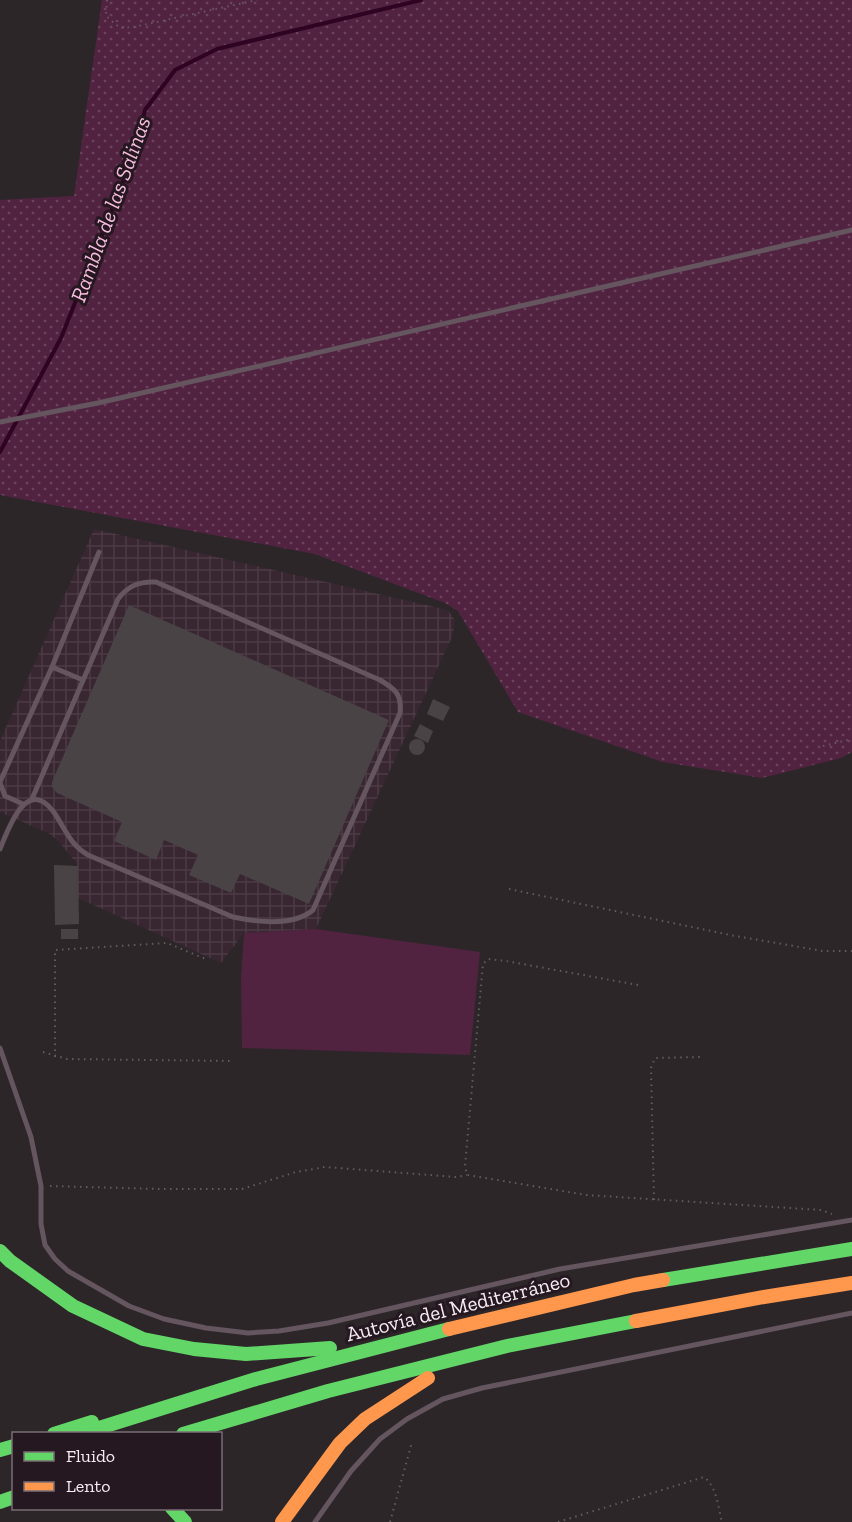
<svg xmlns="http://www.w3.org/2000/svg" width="852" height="1522" viewBox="0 0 852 1522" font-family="'Zilla Slab',serif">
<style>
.industrial{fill:url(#industrial-grid)}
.grass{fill:#512341}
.park{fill:url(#park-dots)}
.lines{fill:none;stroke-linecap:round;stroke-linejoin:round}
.stream{stroke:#2e0422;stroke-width:4}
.building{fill:#494346}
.path{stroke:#655a60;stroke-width:2;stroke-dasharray:1.5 4.5;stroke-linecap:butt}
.lane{stroke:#64555e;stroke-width:5}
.fast{stroke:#63d668;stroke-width:14}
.slow{stroke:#ff974d;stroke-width:14}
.labels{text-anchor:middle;stroke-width:6;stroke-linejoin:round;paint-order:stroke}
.street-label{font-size:21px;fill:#f6ecf2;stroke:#261820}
.water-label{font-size:22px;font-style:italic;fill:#f7bcdf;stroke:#261820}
</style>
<defs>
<pattern id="industrial-grid" width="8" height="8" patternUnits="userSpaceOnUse" patternTransform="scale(1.5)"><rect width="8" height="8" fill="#382631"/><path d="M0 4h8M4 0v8" fill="none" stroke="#4c3b45"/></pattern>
<pattern id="park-dots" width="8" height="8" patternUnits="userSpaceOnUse" patternTransform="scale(1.5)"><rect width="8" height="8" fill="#512341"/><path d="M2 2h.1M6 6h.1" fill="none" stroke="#6b435d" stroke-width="1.8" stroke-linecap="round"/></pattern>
</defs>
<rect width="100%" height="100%" fill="#2c2629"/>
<path class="industrial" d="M 94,529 L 448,610 L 455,620 L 453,635 L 316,929 L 244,933 L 221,963 L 78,898 L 77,864 L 59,842 L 50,834 L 0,812 L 0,741 Z"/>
<path class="grass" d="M 316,929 L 480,952 L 470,1055 L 242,1048 L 241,978 L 244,933 Z"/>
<path class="park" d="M 102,0 L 852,0 L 852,752 L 841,758 L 762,778 L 663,762 L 518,712 L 458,611 L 445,603 L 315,554 L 0,495 L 0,200 L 74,196 Z"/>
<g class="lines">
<path class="stream" d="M 0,452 L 61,338 L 134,154 L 145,110 L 175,70 L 217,49 L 421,0"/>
</g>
<g class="building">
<path d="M 129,605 L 389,720 L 309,904 L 240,874 L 231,893 L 189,875 L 198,855 L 164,840 L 156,860 L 114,841 L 122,822 L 57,793 L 52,787 L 52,782 Z"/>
<path d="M 433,699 L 450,707 L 443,721 L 427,714 Z"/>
<path d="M 420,724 L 433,731 L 428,743 L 414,736 Z"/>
<circle cx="417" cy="747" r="8"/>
<path d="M 54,865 L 78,866 L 79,924 L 55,925 Z"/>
<rect x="61" y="929" width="17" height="10"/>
</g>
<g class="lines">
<g class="path">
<path d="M 107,0 L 106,16 L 120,28 L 134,27 L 257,0"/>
<path d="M 823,746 L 852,739"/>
<path d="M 509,889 L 735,936 L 823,951 L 852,951"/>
<path d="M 638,985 L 506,961 L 488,959 L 483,964 L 465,1166 L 467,1175 L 586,1195 L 821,1210 L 832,1214"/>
<path d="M 43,1052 L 67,1059 L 233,1061"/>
<path d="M 55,1057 L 55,950 L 167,943 L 208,960"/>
<path d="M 50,1186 L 158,1189 L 242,1189 L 296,1172 L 325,1167 L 456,1177 L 467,1175"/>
<path d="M 654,1200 L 651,1068 L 655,1058 L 702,1057"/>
<path d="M 390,1522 L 412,1442"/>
<path d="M 558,1522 L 704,1477 C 717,1487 718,1507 722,1522"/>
</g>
<g class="lane">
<path d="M 0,422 L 98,403 L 852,230"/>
<path d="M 52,667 L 83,680"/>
<path d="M 0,782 L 52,667 L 99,552"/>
<path d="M 0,783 L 5,796 L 23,804"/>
<path d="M 0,849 C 8,830 26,776 53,811 C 65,828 69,844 88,855 L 233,917 C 257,922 293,927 313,910 L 400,713 C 402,694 395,689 380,680 L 156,582 C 139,581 128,586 118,599 L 32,799"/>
<path d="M 0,1048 L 31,1137 L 41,1186 L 41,1224 L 45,1245 L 55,1259 L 68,1271 L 129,1306 L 164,1319 L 206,1328 L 248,1333 L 279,1331 L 328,1323 L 560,1269 L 852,1220"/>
<path d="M 315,1522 L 351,1471 L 380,1439 L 407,1419 L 443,1399 L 482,1388 L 852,1313"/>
</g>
<g class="fast">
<path d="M 0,1251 L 10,1261 L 73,1306 L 143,1339 L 194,1349 L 246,1354 L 330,1348"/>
<path d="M 663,1280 L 852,1249"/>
<path d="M 54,1434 L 92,1422"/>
<path d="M 80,1434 L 256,1379 L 449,1329"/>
<path d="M 183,1434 L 328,1391 L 507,1346 L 636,1321"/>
<path d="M 0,1450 L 14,1446"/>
<path d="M 0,1502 L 14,1497"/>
<path d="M 172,1508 L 185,1522"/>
</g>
<g class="slow">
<path d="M 636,1321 L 764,1297 L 852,1283"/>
<path d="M 449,1329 L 634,1285 L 663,1280"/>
<path d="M 282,1522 L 340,1443 L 365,1419 L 428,1378"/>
</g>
</g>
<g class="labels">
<g class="street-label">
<text transform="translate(458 1307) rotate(-14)" y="7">Autovía del Mediterráneo</text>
</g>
<g class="water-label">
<text transform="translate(110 209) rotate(-70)" y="8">Rambla de las Salinas</text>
</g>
</g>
<rect x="12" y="1432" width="210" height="78" fill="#261820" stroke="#796d74" stroke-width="1.5"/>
<rect x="24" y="1452" width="30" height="9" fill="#63d668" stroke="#796d74" stroke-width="1.5"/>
<text x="66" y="1462" font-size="18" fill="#f6ecf2">Fluido</text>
<rect x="24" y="1482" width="30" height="9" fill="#ff974d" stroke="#796d74" stroke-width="1.5"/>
<text x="66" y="1492" font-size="18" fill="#f6ecf2">Lento</text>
</svg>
